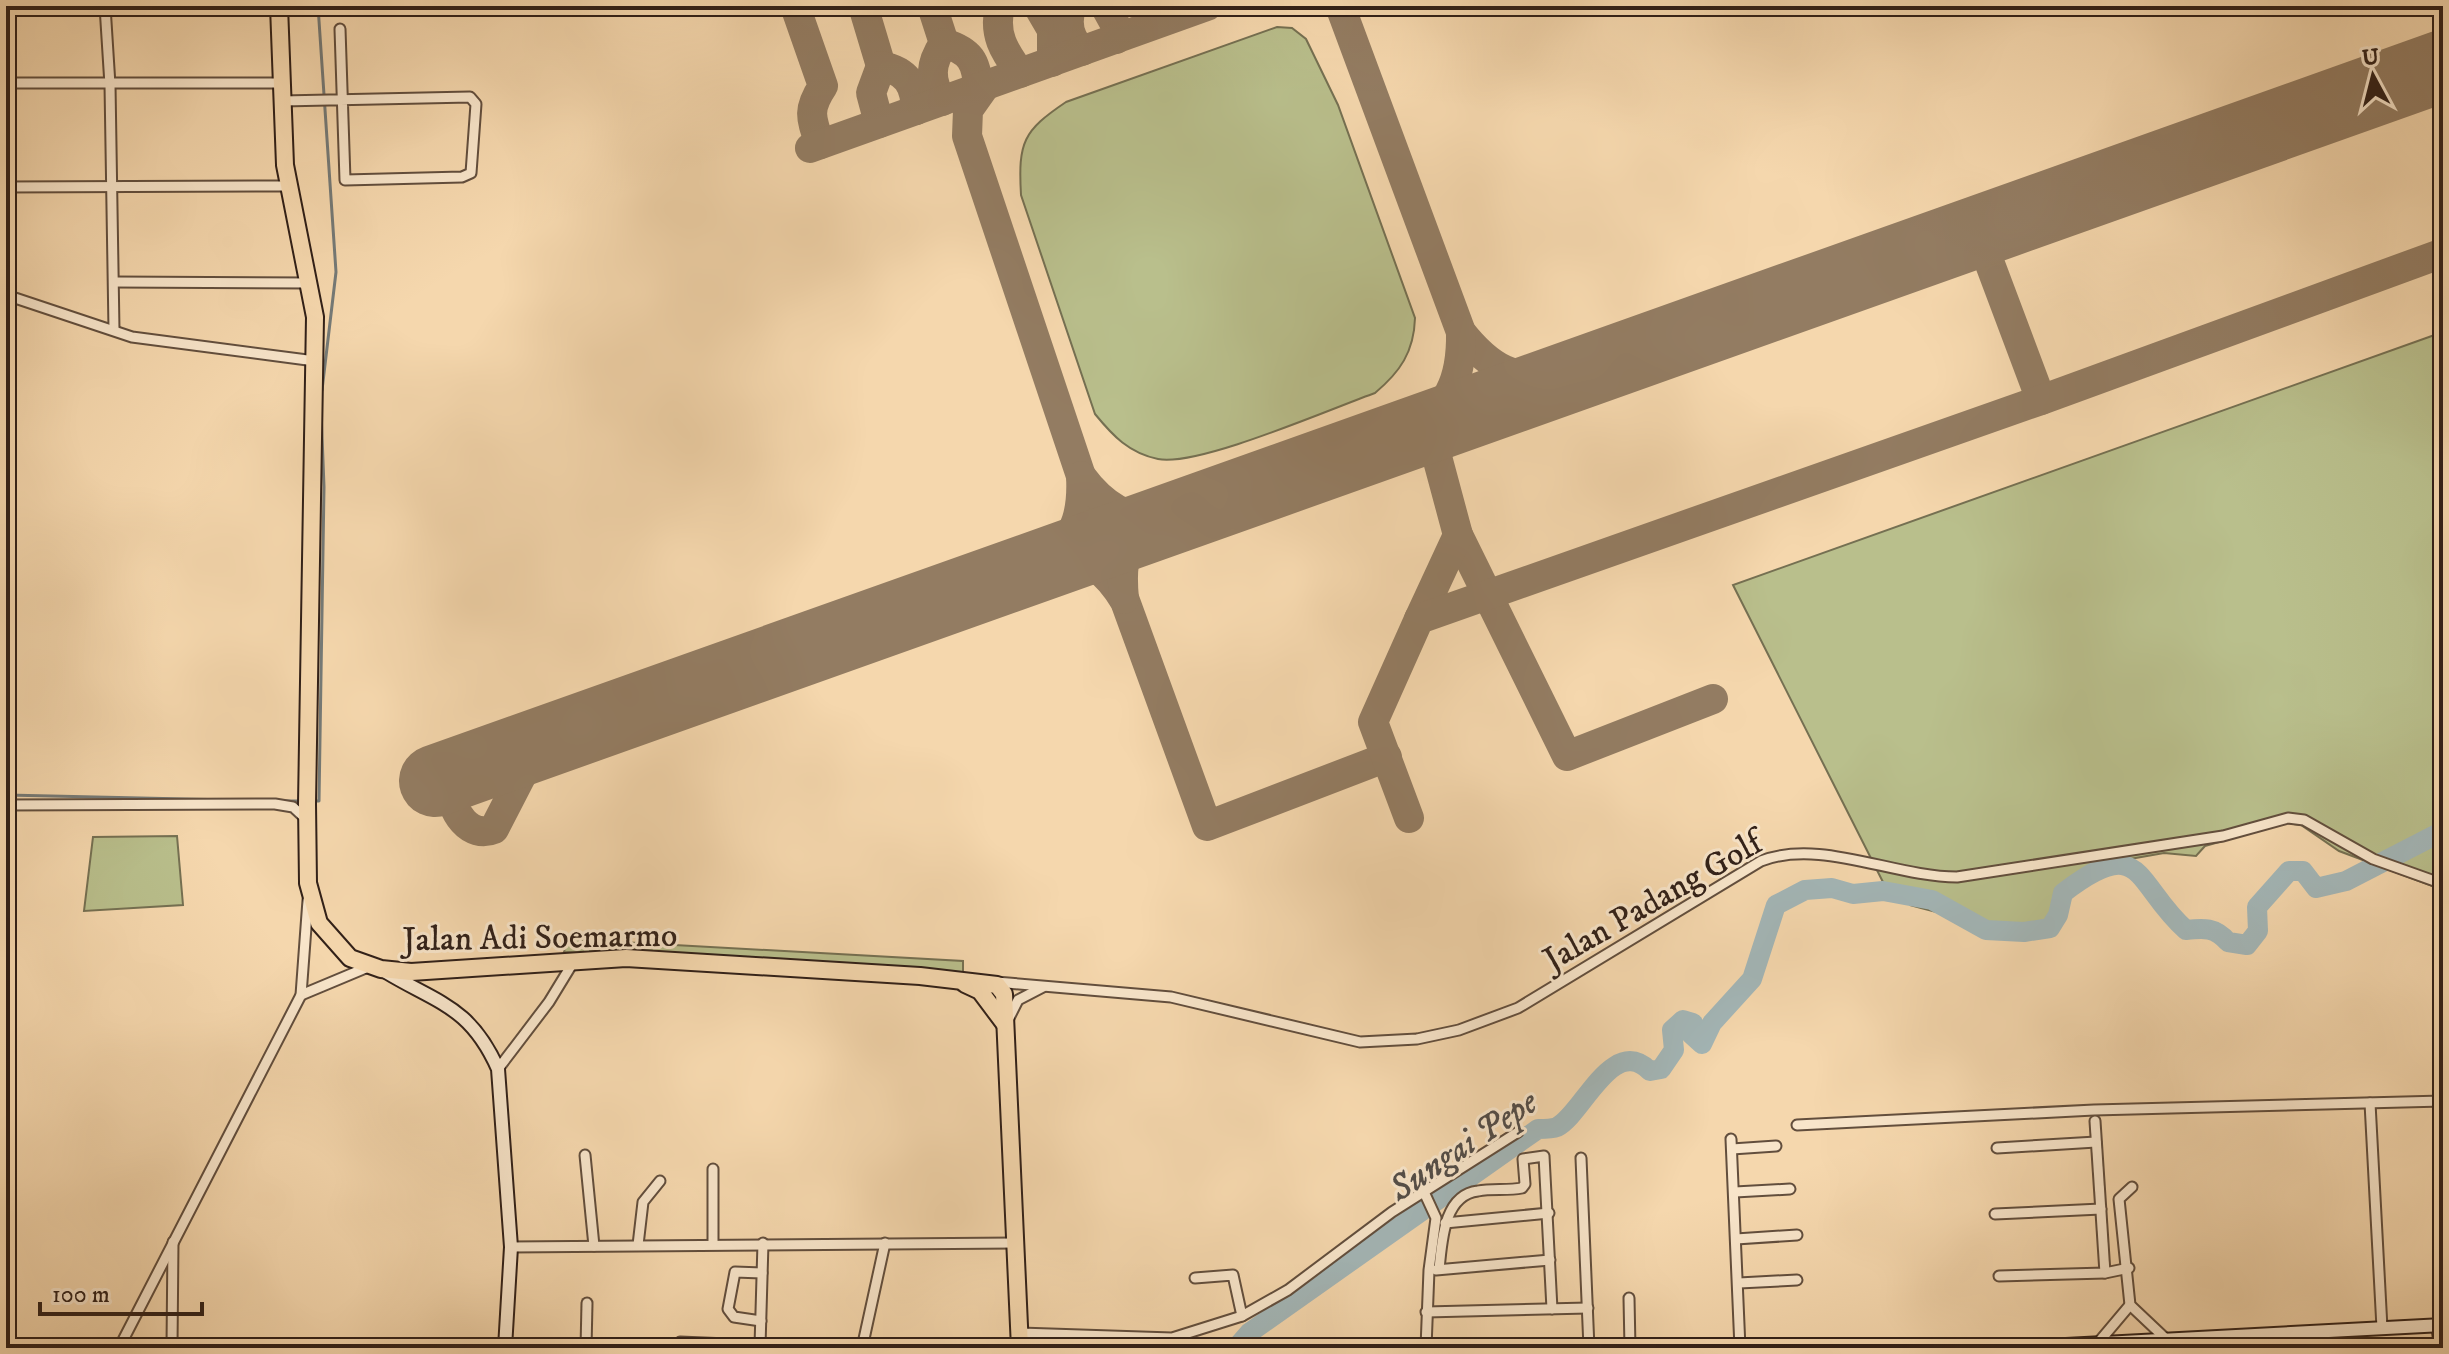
<svg xmlns="http://www.w3.org/2000/svg" width="2449" height="1354" viewBox="0 0 2449 1354" font-family="'IM FELL DW Pica',serif">
<style>
.green{fill:#b9bf8c;stroke:#757052;stroke-width:2}
.lines{fill:none;stroke-linecap:round;stroke-linejoin:round}
.stream{stroke:#757a77;stroke-width:3}
.river{stroke:#a3b6b7;stroke-width:20}
.taxiway{stroke:#937c62;stroke-width:30}
.runway{stroke:#937c62;stroke-width:72}
.street-casing{stroke:#624e3d;stroke-width:13}
.secondary-casing{stroke:#312018;stroke-width:16}
.highway-casing{stroke:#312018;stroke-width:20}
.street{stroke:#f8e5ca;stroke-width:9}
.secondary{stroke:#f8e5ca;stroke-width:12}
.highway{stroke:#f5d7ad;stroke-width:16}
.labels{text-anchor:middle;stroke-width:6;stroke-linejoin:round;paint-order:stroke}
.street-label{font-size:34px;fill:#312018;stroke:#f8e5ca}
.water-label{font-size:36px;font-style:italic;fill:#534d48;stroke:#f8e5ca}
</style>
<rect width="100%" height="100%" fill="#f5d7ad"/>
<filter id="stains"><feTurbulence type="fractalNoise" baseFrequency=".0025" numOctaves="4"/><feColorMatrix values="0 0 0 0 .2 0 0 0 0 .09 0 0 0 0 .02 0 0 0 .5 -.17"/></filter>
<radialGradient id="worn" r=".72"><stop offset=".6" stop-color="#630" stop-opacity="0"/><stop offset="1" stop-color="#630" stop-opacity=".3"/></radialGradient>
<g class="green">
<path d="M 1277,27 L 1292,28 L 1306,39 L 1338,105 L 1415,318 C 1414,352 1400,372 1375,393 C 1330,409 1198,467 1158,459 C 1129,453 1113,436 1095,414 L 1021,195 C 1018,142 1023,131 1066,102 Z"/>
<path d="M 2443,332 L 2443,890 L 2339,851 L 2301,825 L 2286,823 L 2205,846 L 2196,856 L 2164,853 L 2096,865 L 2091,883 L 2076,884 L 2067,893 L 2057,920 C 2010,932 1957,918 1910,905 L 1910,891 L 1886,888 L 1733,585 Z"/>
<path d="M 177,836 L 183,905 L 84,911 L 93,837 Z"/>
<path d="M 567,939 L 963,961 L 963,975 L 564,952 Z"/>
</g>
<g class="lines">
<g class="stream">
<path d="M 318,6 L 336,272 L 322,390"/>
<path d="M 6,795 L 230,800"/>
<path d="M 282,801 L 302,801"/>
<path d="M 314,801 L 319,801 L 324,487 L 321,410"/>
</g>
<path class="river" d="M 1236,1348 L 1249,1333 L 1538,1129 C 1544,1129 1552,1129 1557,1127 C 1583,1114 1612,1034 1650,1071 L 1661,1069 L 1674,1050 L 1672,1030 L 1683,1020 L 1693,1023 L 1691,1034 L 1702,1044 L 1712,1023 L 1752,979 L 1776,905 L 1805,890 L 1832,888 L 1853,894 L 1883,891 L 1932,900 L 1986,930 L 2024,932 L 2050,928 L 2058,915 L 2063,893 C 2144,831 2134,884 2186,930 C 2204,928 2215,927 2228,942 L 2247,945 L 2258,931 L 2257,907 L 2289,871 L 2303,871 L 2316,888 L 2346,881 L 2443,831"/>
<g class="taxiway">
<path d="M 795,6 L 823,86 C 807,110 811,118 820,144"/>
<path d="M 863,6 L 881,66"/>
<path d="M 932,6 L 944,43"/>
<path d="M 1000,6 C 993,34 1004,51 1020,73"/>
<path d="M 1038,6 L 1052,30 L 1052,62"/>
<path d="M 1072,6 C 1065,23 1069,38 1082,51"/>
<path d="M 1105,6 L 1115,24 L 1116,39"/>
<path d="M 1340,6 L 1461,332 C 1491,370 1513,379 1561,380"/>
<path d="M 985,86 L 968,110 L 967,136 L 1081,476 C 1083,512 1076,531 1055,560"/>
<path d="M 942,101 C 929,79 930,64 944,43 C 970,51 977,61 978,89"/>
<path d="M 879,123 L 871,93 L 881,66 C 907,71 915,84 916,110"/>
<path d="M 810,148 L 1207,6"/>
<path d="M 1978,232 L 2041,400"/>
<path d="M 1405,436 C 1448,408 1462,383 1461,332"/>
<path d="M 1081,476 C 1104,507 1126,519 1164,521"/>
<path d="M 1458,535 L 1567,756 L 1713,699"/>
<path d="M 1055,560 C 1091,557 1107,572 1125,601 L 1207,826 L 1387,757"/>
<path d="M 1124,599 C 1120,556 1124,541 1164,521"/>
<path d="M 1419,619 L 1458,535 L 1429,427"/>
<path d="M 527,748 C 415,719 446,850 494,829 L 527,765 L 551,740"/>
<path d="M 1409,818 L 1373,722 L 1419,619 L 2041,400 L 2443,253"/>
</g>
<path class="runway" d="M 435,781 L 2443,66"/>
<defs>
<g id="street">
<path d="M 105,6 L 110,85 L 114,330"/>
<path d="M 6,83 L 281,83"/>
<path d="M 282,101 L 470,97 L 476,104 L 471,173 L 462,177 L 345,180 L 340,29"/>
<path d="M 6,187 L 288,186"/>
<path d="M 114,282 L 310,283"/>
<path d="M 6,295 L 132,337 L 315,361"/>
<path d="M 6,805 L 275,804 L 293,807 L 306,819"/>
<path d="M 996,982 L 1171,997 L 1360,1042 L 1417,1039 L 1459,1030 L 1518,1008 L 1761,861 C 1820,838 1894,877 1957,877 L 2223,836 L 2288,818 L 2304,820 L 2373,859 L 2443,884"/>
<path d="M 301,995 L 368,967"/>
<path d="M 1009,1018 L 1018,1000 L 1043,987"/>
<path d="M 498,1069 L 549,1002 L 574,961"/>
<path d="M 2370,1103 L 2382,1328"/>
<path d="M 2095,1121 L 2105,1273"/>
<path d="M 1797,1125 L 2094,1110 L 2443,1101"/>
<path d="M 1731,1139 L 1740,1348"/>
<path d="M 1997,1148 L 2096,1142"/>
<path d="M 1732,1149 L 1776,1146"/>
<path d="M 585,1155 L 594,1246"/>
<path d="M 1581,1158 L 1589,1348"/>
<path d="M 713,1169 L 713,1244"/>
<path d="M 2132,1187 L 2119,1199 L 2130,1305 L 2166,1339"/>
<path d="M 1424,1192 L 1436,1218 L 1429,1270 L 1426,1348"/>
<path d="M 1735,1192 L 1790,1189"/>
<path d="M 1995,1214 L 2101,1209"/>
<path d="M 1445,1223 L 1549,1213"/>
<path d="M 1736,1239 L 1797,1235"/>
<path d="M 638,1245 L 643,1202 L 660,1181"/>
<path d="M 511,1247 L 1015,1243"/>
<path d="M 1439,1269 C 1442,1243 1443,1195 1478,1191 C 1492,1188 1507,1191 1522,1188 L 1525,1184 L 1523,1159 L 1544,1156 L 1552,1309"/>
<path d="M 1436,1270 L 1550,1260"/>
<path d="M 1999,1276 L 2105,1273 L 2129,1268"/>
<path d="M 1195,1278 L 1233,1275 L 1242,1316"/>
<path d="M 1739,1283 L 1797,1280"/>
<path d="M 1629,1298 L 1630,1348"/>
<path d="M 1426,1312 L 1588,1308"/>
<path d="M 761,1321 L 734,1317 L 728,1309 L 735,1272 L 762,1273"/>
<path d="M 2437,1330 L 2440,1348"/>
<path d="M 1020,1333 L 1172,1338 L 1242,1316 L 1288,1290 L 1392,1212 L 1518,1132"/>
<path d="M 2098,1343 L 2130,1305"/>
<path d="M 172,1346 L 173,1242"/>
<path d="M 760,1346 L 763,1243"/>
<path d="M 119,1348 L 301,995 L 308,900"/>
<path d="M 121,1348 L 172,1348"/>
<path d="M 586,1348 L 587,1303"/>
<path d="M 674,1348 L 680,1342 L 823,1348"/>
<path d="M 862,1348 L 885,1243"/>
</g>
<g id="secondary">
<path d="M 386,972 C 437,1003 470,1006 498,1069 L 511,1247 L 505,1348"/>
<path d="M 2007,1348 L 2443,1325"/>
</g>
<g id="highway">
<path d="M 279,6 L 285,165 L 315,317 L 307,804 L 308,883 L 319,923 L 350,958 L 381,969 L 411,972 L 626,958 L 920,976 L 997,985 L 1004,994 L 1020,1348"/>
<path d="M 965,984 L 980,991 L 1004,1023"/>
</g>
</defs>
<use href="#street" class="street-casing"/>
<use href="#secondary" class="secondary-casing"/>
<use href="#highway" class="highway-casing"/>
<use href="#street" class="street"/>
<use href="#secondary" class="secondary"/>
<use href="#highway" class="highway"/>
</g>
<g class="labels">
<g class="street-label">
<text transform="translate(1652 900) rotate(-30)" y="12">Jalan Padang Golf</text>
<text transform="translate(540 936) rotate(-1)" y="12">Jalan Adi Soemarmo</text>
</g>
<g class="water-label">
<text transform="translate(1462 1144) rotate(-34)" y="13">Sungai Pepe</text>
</g>
</g>
<rect width="2449" height="1354" fill="none" stroke="#f5d7ad" stroke-width="32"/>
<rect x="8" y="8" width="2433" height="1338" fill="none" stroke="#312018" stroke-width="4"/>
<rect x="16" y="16" width="2417" height="1322" fill="none" stroke="#312018" stroke-width="2"/>
<g transform="translate(2373 76) rotate(353)" stroke="#f8e5ca" stroke-width="6" paint-order="stroke">
<path d="M0-6L14 30L0 20L-14 30Z" fill="#312018"/>
<text y="-12" font-size="22" font-weight="bold" text-anchor="middle" fill="#312018">U</text>
</g>
<path d="M40 1302v12h162v-12" fill="none" stroke="#312018" stroke-width="4"/>
<text x="52" y="1302" font-size="24" fill="#312018" stroke="#f8e5ca" stroke-width="6" paint-order="stroke">100 m</text>
<rect width="100%" height="100%" filter="url(#stains)"/>
<rect width="100%" height="100%" fill="url(#worn)"/>
</svg>
